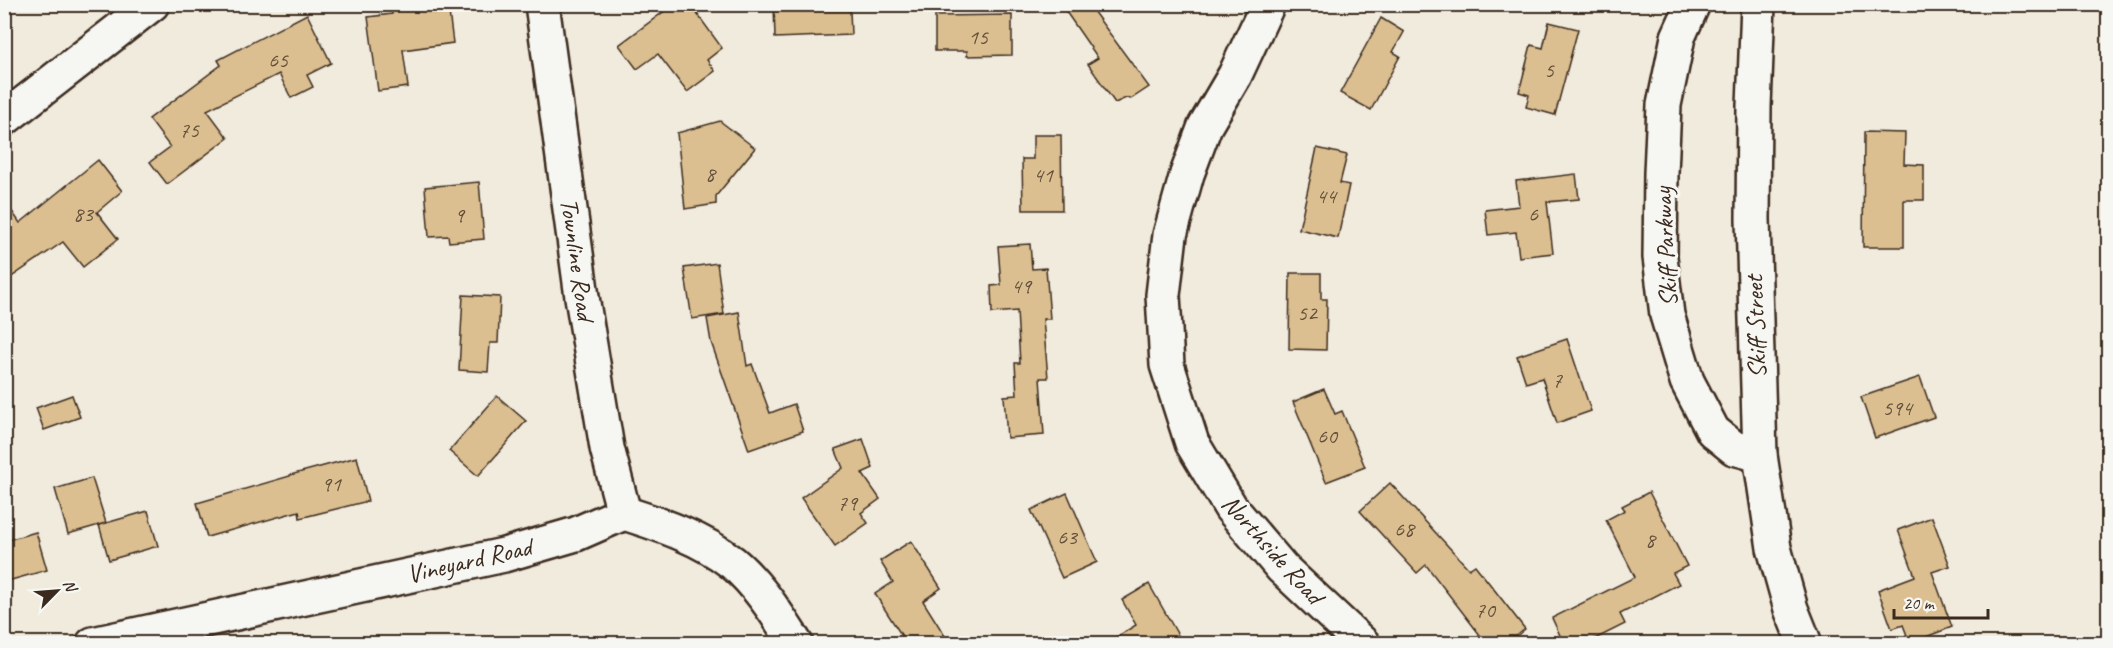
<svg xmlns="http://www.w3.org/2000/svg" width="2113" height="648" viewBox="0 0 2113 648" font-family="Caveat,sans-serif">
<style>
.building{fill:#dbbf90;stroke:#3b2a1e;stroke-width:1.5}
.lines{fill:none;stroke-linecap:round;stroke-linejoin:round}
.street-casing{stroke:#3b2a1e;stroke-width:38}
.secondary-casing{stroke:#3b2a1e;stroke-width:38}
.street{stroke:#f6f6f2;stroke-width:33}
.secondary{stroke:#f6f6f2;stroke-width:33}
.labels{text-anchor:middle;stroke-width:6;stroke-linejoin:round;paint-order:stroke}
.number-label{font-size:22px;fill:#634f3a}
.street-label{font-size:26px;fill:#3b2a1e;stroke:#f6f6f2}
</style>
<rect width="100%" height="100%" fill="#f1ebde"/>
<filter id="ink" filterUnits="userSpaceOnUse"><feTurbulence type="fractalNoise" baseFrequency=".0167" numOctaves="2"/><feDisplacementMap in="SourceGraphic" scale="12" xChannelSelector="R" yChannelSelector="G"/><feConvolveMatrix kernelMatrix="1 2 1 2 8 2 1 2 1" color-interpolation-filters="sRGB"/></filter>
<g filter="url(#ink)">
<g class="building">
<path d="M 391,4 L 448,4 L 453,43 L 403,50 L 408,87 L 378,91 L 368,17 L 392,14 Z"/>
<path d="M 674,4 L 690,4 L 722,48 L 707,60 L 715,71 L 687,92 L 658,54 L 637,69 L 619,45 Z"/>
<path d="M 774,4 L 826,4 L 826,10 L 850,10 L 851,35 L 775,38 Z"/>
<path d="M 1064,4 L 1088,4 L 1149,87 L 1131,99 L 1126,98 L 1115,103 L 1088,64 L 1098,58 L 1062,6 Z"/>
<path d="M 307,14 L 331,63 L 307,75 L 313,87 L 291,98 L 279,74 L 207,110 L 228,138 L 167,184 L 150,162 L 170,147 L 149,119 L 221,65 L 218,60 Z"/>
<path d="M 1012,15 L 1012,55 L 967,56 L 967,51 L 935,51 L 935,16 Z"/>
<path d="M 1381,18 L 1404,32 L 1393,52 L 1400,56 L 1371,110 L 1340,93 Z"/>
<path d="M 1549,22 L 1578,29 L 1555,115 L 1526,107 L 1529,95 L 1519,92 L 1531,45 L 1543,48 Z"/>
<path d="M 720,121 L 755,148 L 716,196 L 716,204 L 685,209 L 677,133 Z"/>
<path d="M 1864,132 L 1905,133 L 1904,164 L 1924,165 L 1924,200 L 1904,200 L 1904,247 L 1863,247 Z"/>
<path d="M 1033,135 L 1061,135 L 1062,210 L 1023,210 L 1022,159 L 1033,159 Z"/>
<path d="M 1317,148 L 1347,155 L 1340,183 L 1349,185 L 1338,238 L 1299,229 Z"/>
<path d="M 98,160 L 122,191 L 97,212 L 118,239 L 83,267 L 63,242 L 4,282 L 4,200 L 20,223 Z"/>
<path d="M 1576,174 L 1579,199 L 1547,202 L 1553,253 L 1519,257 L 1516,232 L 1488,235 L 1485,210 L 1519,206 L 1516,181 Z"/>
<path d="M 479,182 L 484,239 L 449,242 L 448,236 L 429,237 L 425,187 Z"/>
<path d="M 1030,244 L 1032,269 L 1046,268 L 1050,319 L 1043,319 L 1048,378 L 1040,378 L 1044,435 L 1007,438 L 1004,396 L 1017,395 L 1015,363 L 1020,363 L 1017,311 L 992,313 L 991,286 L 1001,285 L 998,246 Z"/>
<path d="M 717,263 L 724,314 L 692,319 L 684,268 Z"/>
<path d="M 1290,273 L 1321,273 L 1321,299 L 1327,299 L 1326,350 L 1289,349 Z"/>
<path d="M 463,295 L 500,297 L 498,343 L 490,343 L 488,372 L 459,370 Z"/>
<path d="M 739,312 L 747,366 L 752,364 L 770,413 L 794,404 L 803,431 L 749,450 L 711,342 L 707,318 Z"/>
<path d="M 1567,339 L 1591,411 L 1557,423 L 1542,378 L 1526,383 L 1517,356 Z"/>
<path d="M 1920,377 L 1934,417 L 1875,438 L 1861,397 Z"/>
<path d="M 1324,389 L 1335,414 L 1342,411 L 1365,467 L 1326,482 L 1293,402 Z"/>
<path d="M 72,395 L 80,417 L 44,430 L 36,408 Z"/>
<path d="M 497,396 L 526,421 L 478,476 L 449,451 Z"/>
<path d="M 863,439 L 873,468 L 862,473 L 880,499 L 861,513 L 868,523 L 835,546 L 801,498 L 843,468 L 835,449 Z"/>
<path d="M 357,457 L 368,501 L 300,518 L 299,511 L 207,537 L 197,503 L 290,476 L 290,475 Z"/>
<path d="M 92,478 L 106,523 L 68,534 L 55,489 Z"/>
<path d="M 1390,483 L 1469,569 L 1475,565 L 1525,629 L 1507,644 L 1487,644 L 1426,565 L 1417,573 L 1360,511 Z"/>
<path d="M 1649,492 L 1687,566 L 1673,573 L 1679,584 L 1620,614 L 1625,624 L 1585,644 L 1564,644 L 1552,618 L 1635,577 L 1606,520 L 1625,510 L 1622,506 Z"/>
<path d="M 1067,493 L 1097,562 L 1062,578 L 1031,510 Z"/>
<path d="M 148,511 L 158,546 L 109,560 L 99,525 Z"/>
<path d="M 1932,517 L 1950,566 L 1932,572 L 1952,627 L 1910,643 L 1903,625 L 1892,629 L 1878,590 L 1915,576 L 1898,530 Z"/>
<path d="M 36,532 L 47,570 L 4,582 L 4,541 Z"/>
<path d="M 911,541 L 941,588 L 923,601 L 950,644 L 907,644 L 875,594 L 893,582 L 880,561 Z"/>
<path d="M 1149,584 L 1183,644 L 1105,644 L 1136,625 L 1122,600 Z"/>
</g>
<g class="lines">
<defs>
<g id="street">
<path d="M 542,4 L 582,297 L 607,448 L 624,513"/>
<path d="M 1268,4 L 1235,75 L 1205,126 L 1187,174 L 1170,235 L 1163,295 L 1167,365 L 1192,443 L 1231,508 L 1282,568 L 1363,644"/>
<path d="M 1693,4 L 1678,37 L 1664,105 L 1661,173 L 1660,257 L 1667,315 L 1687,381 L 1713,431 L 1734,448 L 1760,455"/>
<path d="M 4,119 L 152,4"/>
<path d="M 93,644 L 504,555 L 576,534 L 624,513 C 662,525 701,538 733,563 C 759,585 778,616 796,644"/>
</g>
<path id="secondary" d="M 1758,4 L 1754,106 L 1753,219 L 1760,455 L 1774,548 L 1791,609 L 1805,644"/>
</defs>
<use href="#street" class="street-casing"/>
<use href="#secondary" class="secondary-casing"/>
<use href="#street" class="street"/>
<use href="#secondary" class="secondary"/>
</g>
</g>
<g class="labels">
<g class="number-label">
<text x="978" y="44">15</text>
<text x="278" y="67">65</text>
<text x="1549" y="77">5</text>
<text x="189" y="137">75</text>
<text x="710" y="181">8</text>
<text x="1043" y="182">41</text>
<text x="1326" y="203">44</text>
<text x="83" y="221">83</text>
<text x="1533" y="221">6</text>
<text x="459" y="222">9</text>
<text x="1021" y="293">49</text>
<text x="1307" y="320">52</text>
<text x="1557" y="387">7</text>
<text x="1897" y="415">594</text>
<text x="1327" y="443">60</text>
<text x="331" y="491">91</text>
<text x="847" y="510">79</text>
<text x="1404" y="536">68</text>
<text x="1067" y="544">63</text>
<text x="1650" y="547">8</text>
<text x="1485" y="617">70</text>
</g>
<g class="street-label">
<text transform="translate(1665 247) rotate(-93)" y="9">Skiff Parkway</text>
<text transform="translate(578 259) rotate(82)" y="9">Townline Road</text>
<text transform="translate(1755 327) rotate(-92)" y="9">Skiff Street</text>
<text transform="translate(1273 549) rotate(48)" y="9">Northside Road</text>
<text transform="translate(469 560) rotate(-13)" y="9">Vineyard Road</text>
</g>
</g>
<rect width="2113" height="648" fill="none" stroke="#f6f6f2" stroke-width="24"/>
<rect x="12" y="12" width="2089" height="624" fill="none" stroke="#3b2a1e" stroke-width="2" filter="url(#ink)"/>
<g transform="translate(57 591) rotate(65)" stroke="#f6f6f2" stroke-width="4.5" paint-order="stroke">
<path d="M0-4.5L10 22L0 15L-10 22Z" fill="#3b2a1e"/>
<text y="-9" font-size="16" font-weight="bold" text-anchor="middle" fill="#3b2a1e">N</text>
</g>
<path d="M1894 609v9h94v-9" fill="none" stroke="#3b2a1e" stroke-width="3"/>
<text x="1903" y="609" font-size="18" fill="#3b2a1e" stroke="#f6f6f2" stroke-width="4.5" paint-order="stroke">20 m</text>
</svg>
